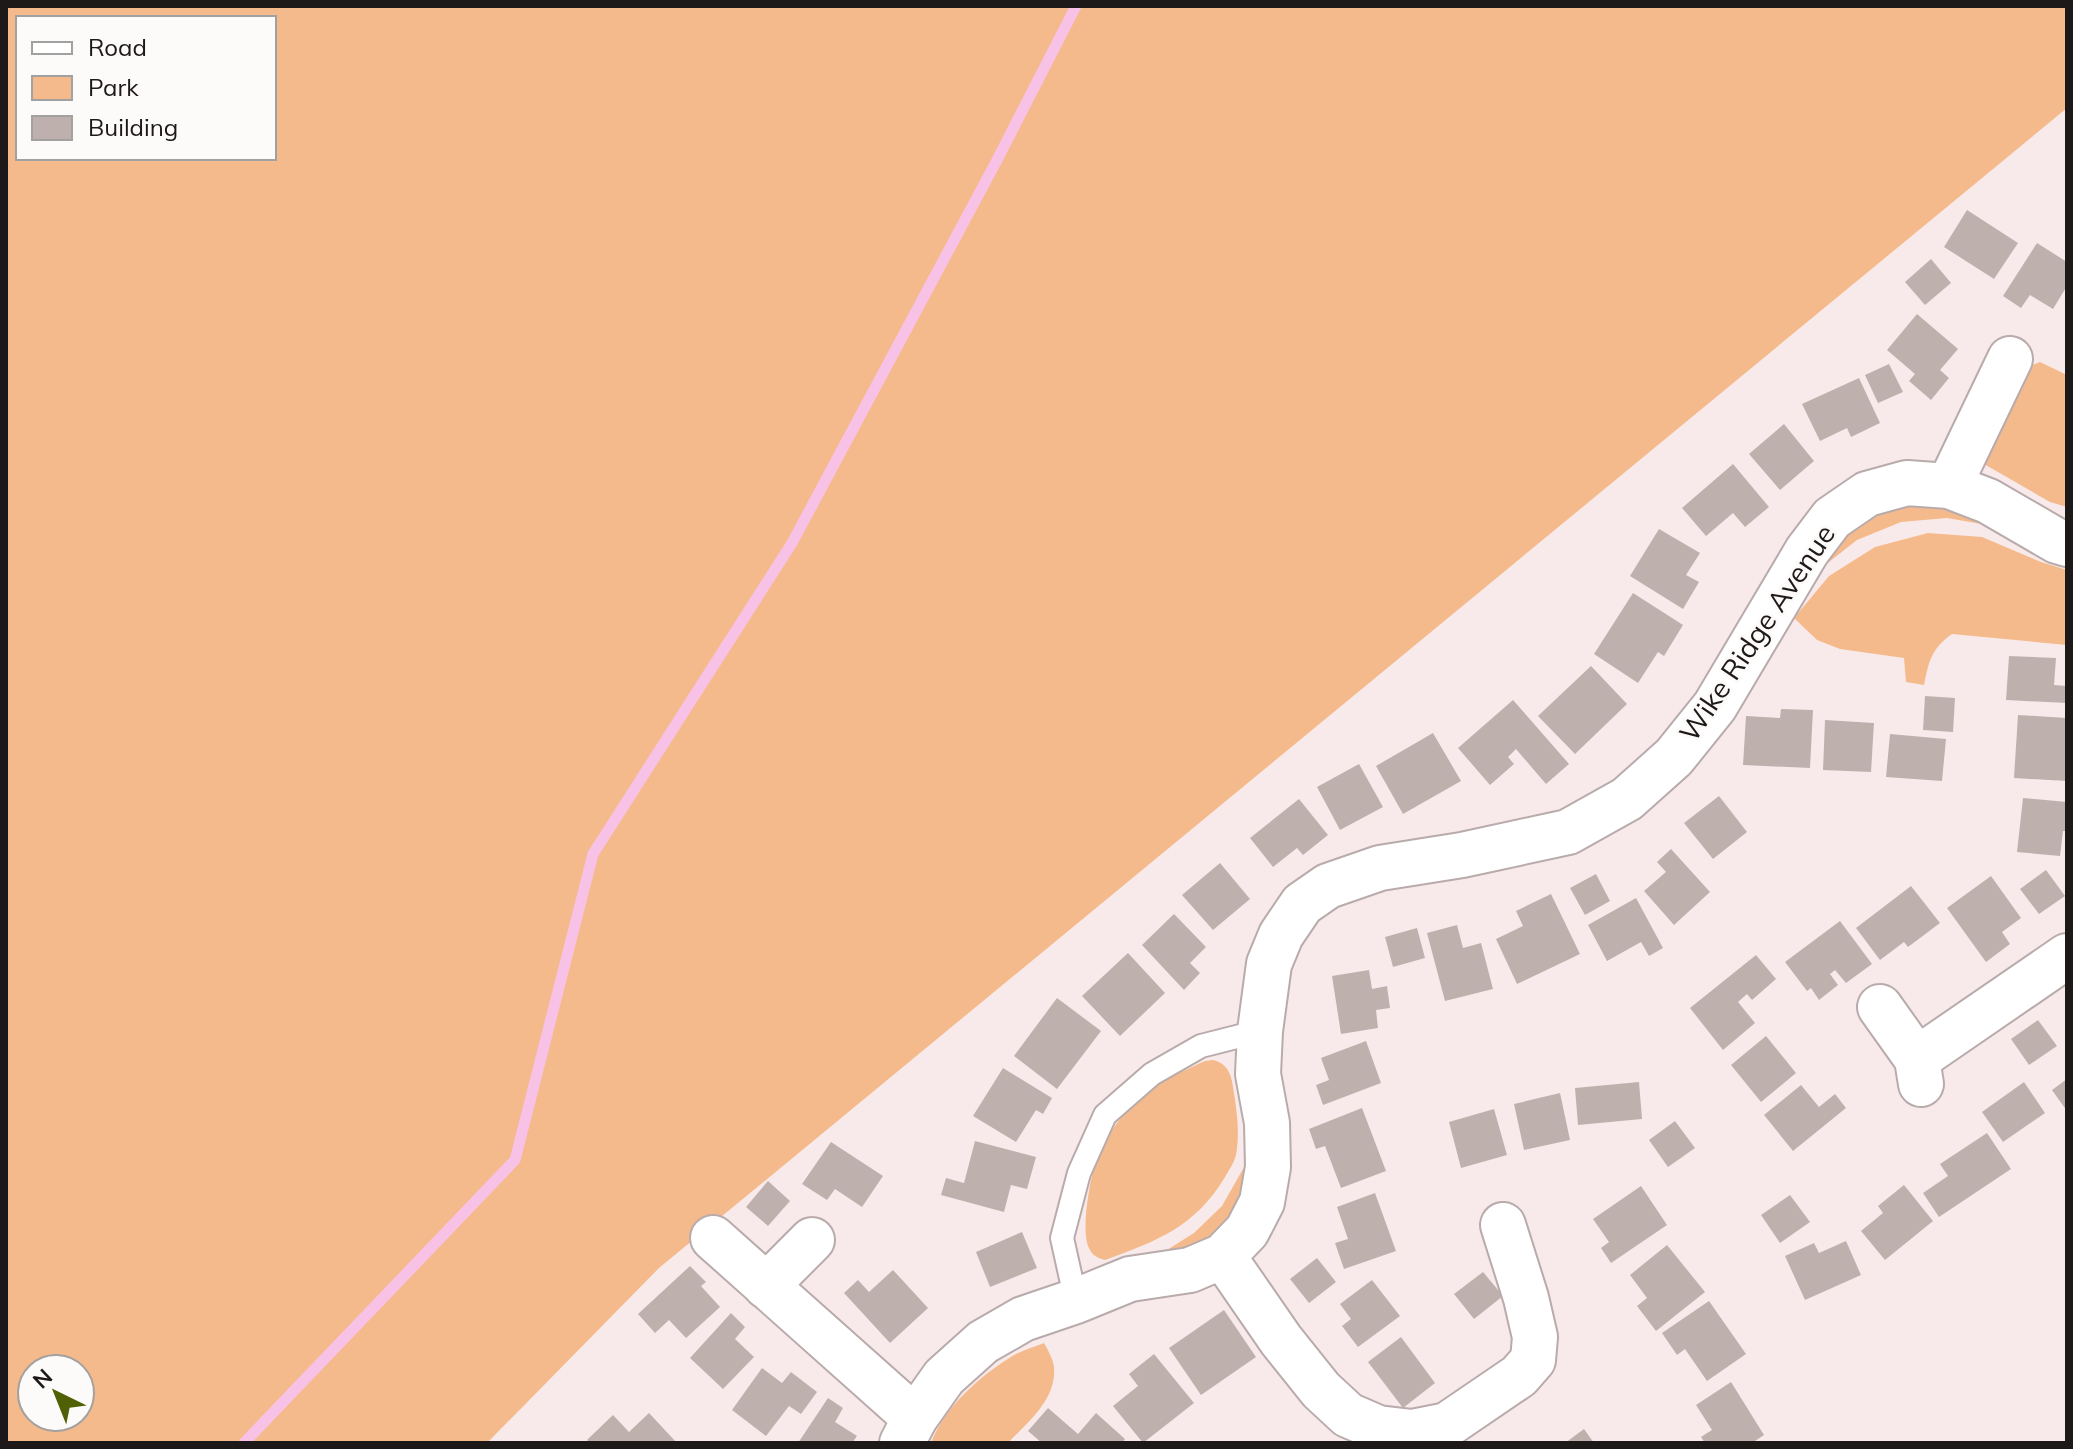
<svg xmlns="http://www.w3.org/2000/svg" width="2073" height="1449" viewBox="0 0 2073 1449" font-family="Mulish,sans-serif">
<style>
.green{fill:#f5ba8b;fill-rule:evenodd}
.lines{fill:none;stroke-linecap:round;stroke-linejoin:round}
.stream{stroke:#f7c2e6;stroke-width:11}
.building{fill:#beb1ad}
.lane-casing{stroke:#b9abab;stroke-width:26}
.street-casing{stroke:#b9abab;stroke-width:48}
.lane{stroke:#fff;stroke-width:22}
.street{stroke:#fff;stroke-width:44}
.labels{text-anchor:middle;stroke-width:6;stroke-linejoin:round;paint-order:stroke}
.street-label{font-size:28px;fill:#1d1918;stroke:#fdfafa}
</style>
<rect width="100%" height="100%" fill="#f8eaea"/>
<g class="green">
<path d="M 6,6 L 2067,6 L 2067,108 L 659,1268 L 487,1443 L 6,1443 ZM 18,18 L 274,18 L 274,158 L 18,158 ZM 32,1369 L 80,1369 L 80,1417 L 32,1417 Z"/>
<path d="M 2040,362 L 2067,375 L 2067,507 L 2050,502 L 1984,464 L 2028,367 Z"/>
<path d="M 1930,503 L 1964,510 L 1993,526 L 1947,518 L 1901,522 L 1857,540 L 1820,569 L 1839,541 L 1866,519 L 1897,506 Z"/>
<path d="M 1928,533 L 1982,537 L 2041,562 L 2067,570 L 2067,645 L 1952,634 C 1931,649 1929,661 1924,685 L 1906,682 L 1904,658 L 1840,649 L 1817,640 L 1794,618 L 1829,576 L 1875,547 Z"/>
<path d="M 1213,1060 C 1230,1064 1232,1078 1234,1093 C 1237,1114 1240,1134 1236,1155 C 1234,1163 1229,1170 1225,1177 C 1195,1227 1157,1241 1105,1260 C 1098,1258 1093,1256 1090,1250 C 1079,1233 1091,1171 1099,1153 C 1104,1141 1118,1120 1127,1111 C 1150,1086 1174,1075 1205,1061 Z"/>
<path d="M 1243,1169 L 1248,1173 L 1238,1205 L 1219,1230 L 1192,1249 L 1159,1255 L 1194,1233 L 1222,1206 Z"/>
<path d="M 1044,1343 C 1048,1350 1053,1359 1054,1367 C 1057,1399 1028,1422 1008,1443 L 931,1443 C 945,1406 981,1375 1014,1355 C 1023,1350 1034,1347 1044,1343 Z"/>
</g>
<g class="lines">
<path class="stream" d="M 244,1443 L 515,1160 L 593,854 L 792,543 L 996,162 L 1076,6"/>
</g>
<g class="building">
<path d="M 1967,210 L 2018,243 L 1994,279 L 1944,247 Z"/>
<path d="M 2037,243 L 2067,262 L 2067,286 L 2053,309 L 2030,295 L 2021,308 L 2003,296 Z"/>
<path d="M 1931,259 L 1951,283 L 1925,305 L 1905,282 Z"/>
<path d="M 1917,314 L 1958,349 L 1940,370 L 1949,378 L 1931,400 L 1909,381 L 1915,374 L 1887,350 Z"/>
<path d="M 1889,364 L 1903,392 L 1878,403 L 1865,375 Z"/>
<path d="M 1859,378 L 1880,423 L 1851,437 L 1847,428 L 1820,441 L 1802,404 Z"/>
<path d="M 1784,424 L 1814,461 L 1780,490 L 1749,454 Z"/>
<path d="M 1733,464 L 1769,507 L 1745,527 L 1733,513 L 1706,536 L 1682,508 Z"/>
<path d="M 1659,529 L 1700,553 L 1686,575 L 1699,582 L 1683,609 L 1630,576 Z"/>
<path d="M 1633,593 L 1683,625 L 1664,656 L 1658,652 L 1638,683 L 1594,654 Z"/>
<path d="M 2009,656 L 2056,658 L 2054,685 L 2067,686 L 2067,703 L 2006,700 Z"/>
<path d="M 1591,666 L 1627,704 L 1575,754 L 1538,716 Z"/>
<path d="M 1925,696 L 1955,698 L 1953,732 L 1923,730 Z"/>
<path d="M 1513,700 L 1569,764 L 1546,784 L 1516,749 L 1508,757 L 1514,764 L 1490,785 L 1458,748 Z"/>
<path d="M 1781,709 L 1813,710 L 1810,768 L 1743,765 L 1746,716 L 1780,718 Z"/>
<path d="M 2018,715 L 2067,718 L 2067,781 L 2014,778 Z"/>
<path d="M 1825,720 L 1874,723 L 1871,772 L 1823,770 Z"/>
<path d="M 1433,733 L 1461,781 L 1403,814 L 1376,766 Z"/>
<path d="M 1890,734 L 1946,739 L 1942,781 L 1886,777 Z"/>
<path d="M 1359,764 L 1383,807 L 1340,830 L 1317,787 Z"/>
<path d="M 1719,796 L 1747,832 L 1713,859 L 1684,823 Z"/>
<path d="M 2023,798 L 2067,802 L 2067,831 L 2063,831 L 2060,856 L 2017,852 Z"/>
<path d="M 1299,799 L 1328,835 L 1303,855 L 1297,848 L 1273,867 L 1250,838 Z"/>
<path d="M 1671,849 L 1710,892 L 1674,925 L 1644,891 L 1666,872 L 1657,862 Z"/>
<path d="M 1220,863 L 1250,899 L 1213,930 L 1182,895 Z"/>
<path d="M 2046,870 L 2065,896 L 2039,914 L 2020,889 Z"/>
<path d="M 1596,874 L 1610,901 L 1585,915 L 1570,888 Z"/>
<path d="M 1991,876 L 2021,918 L 2002,932 L 2010,944 L 1986,962 L 1947,908 Z"/>
<path d="M 1911,886 L 1940,923 L 1908,947 L 1904,942 L 1880,960 L 1856,928 Z"/>
<path d="M 1551,894 L 1580,954 L 1517,984 L 1496,939 L 1523,926 L 1516,911 Z"/>
<path d="M 1636,898 L 1663,948 L 1649,956 L 1641,942 L 1607,961 L 1588,925 Z"/>
<path d="M 1174,914 L 1206,947 L 1190,963 L 1200,973 L 1184,990 L 1142,945 Z"/>
<path d="M 1840,921 L 1872,964 L 1846,983 L 1835,970 L 1830,974 L 1838,985 L 1819,1000 L 1811,988 L 1807,991 L 1785,962 Z"/>
<path d="M 1457,925 L 1463,948 L 1481,943 L 1493,989 L 1445,1001 L 1427,933 Z"/>
<path d="M 1417,928 L 1425,958 L 1393,967 L 1385,937 Z"/>
<path d="M 1128,953 L 1165,993 L 1120,1036 L 1082,996 Z"/>
<path d="M 1756,955 L 1776,979 L 1752,1000 L 1747,994 L 1738,1002 L 1755,1023 L 1723,1050 L 1690,1008 Z"/>
<path d="M 1369,970 L 1372,989 L 1387,986 L 1390,1008 L 1376,1010 L 1378,1028 L 1341,1034 L 1332,976 Z"/>
<path d="M 1057,998 L 1101,1031 L 1057,1089 L 1014,1056 Z"/>
<path d="M 2038,1020 L 2057,1046 L 2029,1065 L 2011,1039 Z"/>
<path d="M 1766,1036 L 1796,1073 L 1761,1102 L 1731,1065 Z"/>
<path d="M 1366,1041 L 1381,1083 L 1323,1105 L 1316,1085 L 1329,1080 L 1321,1058 Z"/>
<path d="M 1003,1068 L 1052,1098 L 1043,1114 L 1036,1110 L 1016,1142 L 973,1116 Z"/>
<path d="M 2067,1079 L 2067,1111 L 2052,1090 Z"/>
<path d="M 1639,1082 L 1642,1119 L 1578,1125 L 1575,1088 Z"/>
<path d="M 2024,1082 L 2045,1113 L 2003,1142 L 1982,1112 Z"/>
<path d="M 1801,1085 L 1819,1107 L 1835,1094 L 1846,1108 L 1793,1151 L 1764,1115 Z"/>
<path d="M 1560,1093 L 1570,1140 L 1524,1150 L 1514,1104 Z"/>
<path d="M 1362,1108 L 1386,1171 L 1341,1188 L 1325,1146 L 1316,1149 L 1309,1129 Z"/>
<path d="M 1494,1109 L 1507,1155 L 1461,1168 L 1449,1122 Z"/>
<path d="M 1675,1121 L 1695,1148 L 1668,1167 L 1649,1140 Z"/>
<path d="M 1987,1133 L 2011,1169 L 1939,1217 L 1923,1193 L 1948,1176 L 1940,1164 Z"/>
<path d="M 975,1141 L 1036,1157 L 1027,1189 L 1011,1185 L 1004,1212 L 941,1195 L 946,1178 L 964,1183 Z"/>
<path d="M 831,1142 L 883,1176 L 862,1207 L 835,1189 L 827,1200 L 802,1184 Z"/>
<path d="M 768,1181 L 790,1201 L 768,1226 L 746,1207 Z"/>
<path d="M 1904,1185 L 1933,1221 L 1885,1260 L 1861,1231 L 1883,1213 L 1878,1206 Z"/>
<path d="M 1641,1186 L 1667,1225 L 1611,1263 L 1601,1248 L 1609,1242 L 1593,1219 Z"/>
<path d="M 1375,1193 L 1396,1251 L 1344,1269 L 1335,1243 L 1348,1239 L 1337,1207 Z"/>
<path d="M 1790,1195 L 1810,1222 L 1780,1243 L 1761,1215 Z"/>
<path d="M 1022,1232 L 1037,1268 L 990,1287 L 976,1252 Z"/>
<path d="M 1846,1241 L 1861,1275 L 1805,1300 L 1785,1256 L 1814,1243 L 1819,1253 Z"/>
<path d="M 1667,1245 L 1705,1292 L 1656,1331 L 1637,1306 L 1647,1298 L 1630,1275 Z"/>
<path d="M 1317,1258 L 1336,1282 L 1309,1303 L 1290,1279 Z"/>
<path d="M 690,1266 L 706,1282 L 701,1286 L 720,1307 L 686,1338 L 669,1320 L 655,1333 L 638,1314 Z"/>
<path d="M 893,1270 L 928,1308 L 890,1343 L 844,1293 L 858,1280 L 869,1292 Z"/>
<path d="M 1483,1272 L 1503,1296 L 1474,1319 L 1454,1294 Z"/>
<path d="M 1372,1280 L 1400,1316 L 1358,1347 L 1342,1326 L 1351,1319 L 1340,1304 Z"/>
<path d="M 1709,1301 L 1746,1354 L 1707,1381 L 1685,1349 L 1677,1355 L 1662,1333 Z"/>
<path d="M 1224,1310 L 1256,1357 L 1201,1395 L 1169,1348 Z"/>
<path d="M 731,1313 L 745,1327 L 735,1339 L 754,1357 L 723,1389 L 690,1358 Z"/>
<path d="M 1401,1337 L 1435,1383 L 1403,1408 L 1368,1362 Z"/>
<path d="M 1154,1354 L 1194,1403 L 1143,1443 L 1113,1406 L 1138,1386 L 1129,1374 Z"/>
<path d="M 762,1368 L 782,1383 L 791,1372 L 817,1392 L 801,1414 L 789,1406 L 766,1436 L 732,1410 Z"/>
<path d="M 1731,1382 L 1764,1435 L 1752,1443 L 1705,1443 L 1701,1437 L 1712,1430 L 1696,1405 Z"/>
<path d="M 828,1398 L 843,1408 L 835,1422 L 857,1436 L 852,1443 L 798,1443 Z"/>
<path d="M 1048,1408 L 1078,1434 L 1096,1413 L 1125,1439 L 1122,1443 L 1042,1443 L 1028,1431 Z"/>
<path d="M 649,1413 L 677,1443 L 590,1443 L 587,1440 L 613,1415 L 629,1432 Z"/>
<path d="M 1584,1429 L 1594,1443 L 1565,1443 Z"/>
</g>
<g class="lines">
<defs>
<path id="lane" d="M 1076,1301 L 1062,1238 L 1079,1173 L 1105,1115 L 1152,1074 L 1201,1046 L 1260,1031"/>
<g id="street">
<path d="M 1949,486 L 2010,359"/>
<path d="M 1880,1007 L 1917,1059 L 1921,1084"/>
<path d="M 1917,1059 L 2067,956"/>
<path d="M 713,1238 L 915,1418"/>
<path d="M 1223,1256 L 1281,1340 L 1321,1390 L 1348,1415 L 1378,1428 L 1412,1432 L 1447,1425 L 1519,1376 L 1533,1360 L 1535,1337 L 1526,1298 L 1503,1225"/>
<path d="M 766,1286 L 812,1240"/>
<path d="M 902,1443 L 915,1418 L 944,1377 L 983,1342 L 1023,1319 L 1076,1301 L 1130,1279 L 1190,1270 L 1223,1256 L 1247,1231 L 1262,1202 L 1268,1167 L 1267,1123 L 1258,1074 L 1260,1031 L 1269,964 L 1281,935 L 1302,904 L 1328,886 L 1380,868 L 1462,855 L 1568,832 L 1627,799 L 1674,757 L 1715,706 L 1807,551 L 1832,518 L 1867,494 L 1907,483 L 1949,486 L 1988,501 L 2057,541 L 2067,544"/>
</g>
</defs>
<use href="#lane" class="lane-casing"/>
<use href="#street" class="street-casing"/>
<use href="#lane" class="lane"/>
<use href="#street" class="street"/>
</g>
<g class="labels">
<g class="street-label">
<text transform="translate(1757 633) rotate(-56)" y="10">Wike Ridge Avenue</text>
</g>
</g>
<rect width="2073" height="1449" fill="none" stroke="#1d1918" stroke-width="16"/>
<rect x="16" y="16" width="260" height="144" fill="#fdfafa" stroke="#a3a0a0" stroke-width="2"/>
<rect x="32" y="42" width="40" height="12" fill="#ffffff" stroke="#a3a0a0" stroke-width="2"/>
<text x="88" y="56" font-size="24" fill="#1d1918">Road</text>
<rect x="32" y="76" width="40" height="24" fill="#f5ba8b" stroke="#a3a0a0" stroke-width="2"/>
<text x="88" y="96" font-size="24" fill="#1d1918">Park</text>
<rect x="32" y="116" width="40" height="24" fill="#beb1ad" stroke="#a3a0a0" stroke-width="2"/>
<text x="88" y="136" font-size="24" fill="#1d1918">Building</text>
<g transform="translate(56 1393) rotate(317)"><circle r="38" fill="#fdfafa" stroke="#a3a0a0" stroke-width="2"/>
<path d="M0-6L14 30L0 20L-14 30Z" fill="#506005"/>
<text y="-12" font-size="22" font-weight="bold" text-anchor="middle" fill="#1d1918">N</text>
</g>
</svg>
